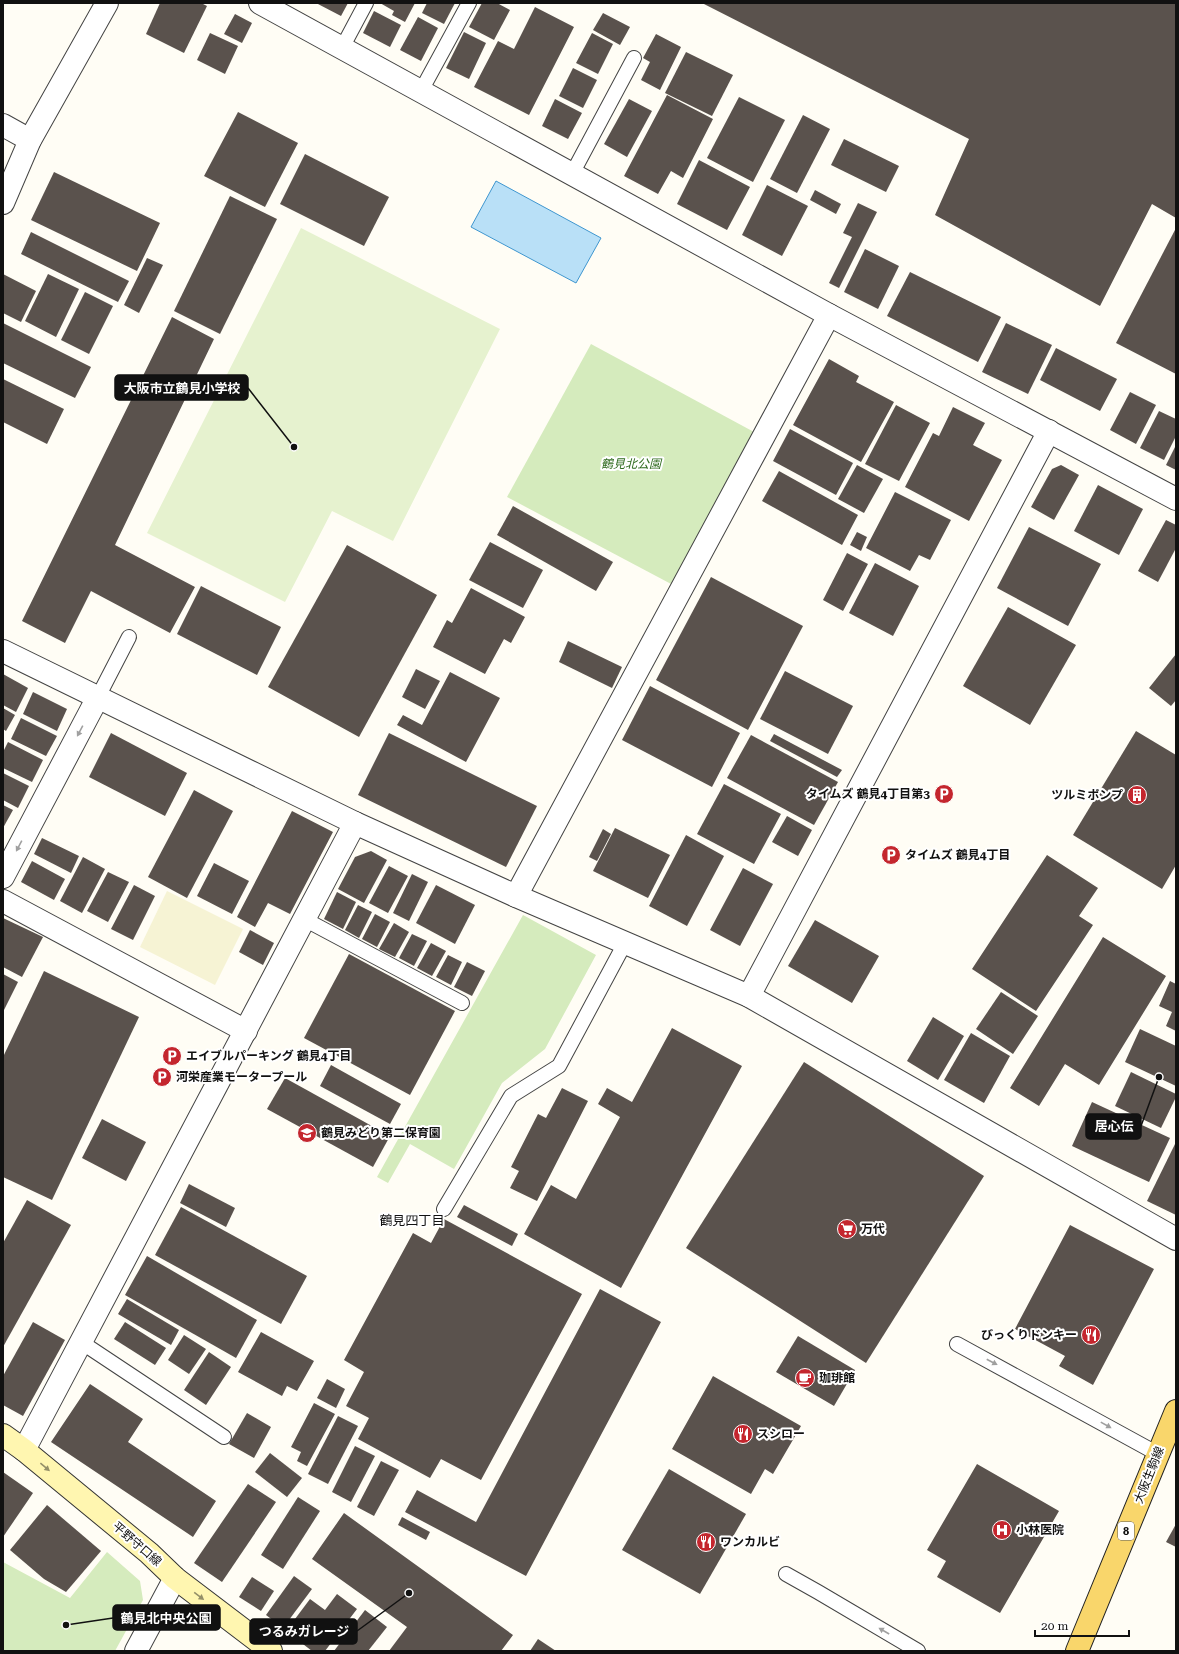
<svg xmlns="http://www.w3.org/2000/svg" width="1179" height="1654" viewBox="0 0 1179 1654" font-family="'Roboto Serif','Noto Sans JP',serif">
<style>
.farmland{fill:#f6f3d4}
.green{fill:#d5ebbd}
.pitch{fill:#e6f2cf}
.water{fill:#b9e0f7;stroke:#3f96cf}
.building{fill:#5a524d}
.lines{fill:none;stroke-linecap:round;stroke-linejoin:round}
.lane-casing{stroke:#444;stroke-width:16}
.street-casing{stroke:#444;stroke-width:24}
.secondary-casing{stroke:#333;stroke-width:24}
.primary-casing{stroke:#222;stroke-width:24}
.lane{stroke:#fff;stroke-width:14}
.street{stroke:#fff;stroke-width:22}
.secondary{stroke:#fff6b0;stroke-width:22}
.primary{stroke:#f9d66b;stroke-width:22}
.oneway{fill:#a0a0a0}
.oneway2{fill:#948f68}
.labels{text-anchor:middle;stroke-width:4;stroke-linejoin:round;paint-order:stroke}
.shield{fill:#fff;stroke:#585858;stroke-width:1}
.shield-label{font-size:11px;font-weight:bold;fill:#111}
.park-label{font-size:12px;font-style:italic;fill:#2f6b1f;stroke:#fff}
.poi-label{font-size:12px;font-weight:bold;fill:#111;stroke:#fff;text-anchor:start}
.street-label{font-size:12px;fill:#111;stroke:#fff}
.neighbourhood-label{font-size:13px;fill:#111;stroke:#fff}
.leader{fill:none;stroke:#111;stroke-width:1.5}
.callout-dot{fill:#111;stroke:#fff;stroke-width:1.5}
.callout{fill:#111;stroke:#111;stroke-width:1.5}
.callout-label{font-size:13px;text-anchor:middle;font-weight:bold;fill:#fff}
</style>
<rect width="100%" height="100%" fill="#fffdf5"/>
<path class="farmland" d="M 167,891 L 243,929 L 215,985 L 140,947 Z"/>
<g class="green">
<path d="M 591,344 L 754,432 L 673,585 L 507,497 Z"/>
<path d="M 523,915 L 596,955 L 545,1049 L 502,1083 L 454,1169 L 410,1144 L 388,1183 L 377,1177 Z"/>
<path d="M 107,1552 L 140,1581 L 143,1600 L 115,1651 L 3,1651 L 3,1562 L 70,1598 Z"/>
</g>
<path class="pitch" d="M 301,228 L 500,329 L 393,541 L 332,511 L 285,602 L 147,533 Z"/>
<path class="water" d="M 496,181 L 601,238 L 576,283 L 471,227 Z"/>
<g class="building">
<path d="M 160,3 L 201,3 L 207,6 L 184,53 L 146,34 Z"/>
<path d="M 316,3 L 348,3 L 341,16 Z"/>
<path d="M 380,3 L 415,3 L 405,22 L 392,15 L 394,11 Z"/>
<path d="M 427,3 L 455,3 L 444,24 L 422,13 Z"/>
<path d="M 482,3 L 497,3 L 510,10 L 494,40 L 469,27 Z"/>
<path d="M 702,3 L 1176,3 L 1176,218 L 1152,204 L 1100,306 L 935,215 L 969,139 Z"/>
<path d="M 535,7 L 574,27 L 529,115 L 474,87 L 498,41 L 514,49 Z"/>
<path d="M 374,11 L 401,25 L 390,47 L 363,33 Z"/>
<path d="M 603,13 L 630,27 L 620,45 L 593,30 Z"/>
<path d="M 235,14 L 252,23 L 242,43 L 224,34 Z"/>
<path d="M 418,17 L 438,28 L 421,61 L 400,50 Z"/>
<path d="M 464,32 L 486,43 L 469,79 L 446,68 Z"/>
<path d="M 210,33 L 238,46 L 225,74 L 197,60 Z"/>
<path d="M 592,33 L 613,44 L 598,74 L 576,63 Z"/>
<path d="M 656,34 L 681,47 L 660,90 L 641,80 L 650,62 L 643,58 Z"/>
<path d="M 686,52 L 733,75 L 712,116 L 665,93 Z"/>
<path d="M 573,68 L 597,80 L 583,108 L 559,96 Z"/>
<path d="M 667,95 L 713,119 L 683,178 L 671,171 L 658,194 L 624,176 Z"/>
<path d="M 739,97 L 785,120 L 753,182 L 707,158 Z"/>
<path d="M 555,99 L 582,113 L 568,139 L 542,126 Z"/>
<path d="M 629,99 L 652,111 L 627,157 L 604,144 Z"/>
<path d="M 238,112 L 298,143 L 265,207 L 204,176 Z"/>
<path d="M 803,115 L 830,129 L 797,193 L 770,179 Z"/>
<path d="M 844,139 L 899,166 L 886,192 L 831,165 Z"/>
<path d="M 305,154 L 389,197 L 364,246 L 280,204 Z"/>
<path d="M 699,160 L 750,187 L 727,230 L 677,204 Z"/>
<path d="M 54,172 L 160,223 L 137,271 L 31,220 Z"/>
<path d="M 767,185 L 808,206 L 782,256 L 742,235 Z"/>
<path d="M 815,190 L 841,204 L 836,214 L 810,200 Z"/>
<path d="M 230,196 L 277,219 L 220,334 L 174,311 Z"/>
<path d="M 858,203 L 877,212 L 839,288 L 829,283 L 852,237 L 843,233 Z"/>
<path d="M 1176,228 L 1176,374 L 1116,343 Z"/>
<path d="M 31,232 L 129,281 L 118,302 L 21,254 Z"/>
<path d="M 865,249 L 899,266 L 878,309 L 844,292 Z"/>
<path d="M 147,258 L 163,265 L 139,313 L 124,305 Z"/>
<path d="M 910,272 L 1001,317 L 978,362 L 887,316 Z"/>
<path d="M 3,274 L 36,291 L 21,322 L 3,313 Z"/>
<path d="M 48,274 L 79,289 L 56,337 L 25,321 Z"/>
<path d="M 85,292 L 113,306 L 89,354 L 61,340 Z"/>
<path d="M 172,317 L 214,339 L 115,545 L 195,587 L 170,633 L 91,591 L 65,643 L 22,621 Z"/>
<path d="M 3,323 L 91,367 L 75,398 L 3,363 Z"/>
<path d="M 1006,323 L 1052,345 L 1028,394 L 982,372 Z"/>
<path d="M 1056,348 L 1117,379 L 1100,411 L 1040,380 Z"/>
<path d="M 829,359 L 859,376 L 856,382 L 894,402 L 861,462 L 793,425 Z"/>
<path d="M 3,379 L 64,409 L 47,444 L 3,422 Z"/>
<path d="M 1130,392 L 1156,405 L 1136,444 L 1110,430 Z"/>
<path d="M 896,405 L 930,423 L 899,481 L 865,464 Z"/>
<path d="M 953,407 L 985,423 L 973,445 L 1002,460 L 969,521 L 905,487 L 933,433 L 939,436 Z"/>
<path d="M 1159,411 L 1176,419 L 1176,436 L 1164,460 L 1140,448 Z"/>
<path d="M 790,429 L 853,463 L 836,495 L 773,461 Z"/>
<path d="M 1176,445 L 1176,470 L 1166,465 Z"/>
<path d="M 857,465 L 883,479 L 864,513 L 838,499 Z"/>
<path d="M 1061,465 L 1079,475 L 1054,520 L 1031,507 L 1052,469 Z"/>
<path d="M 779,471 L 858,515 L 842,545 L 762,501 Z"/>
<path d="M 1098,485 L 1143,509 L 1119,555 L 1074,531 Z"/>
<path d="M 895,492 L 951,520 L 930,560 L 919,555 L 910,571 L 866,548 Z"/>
<path d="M 513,506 L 613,562 L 596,591 L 497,535 Z"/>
<path d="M 1166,520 L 1176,525 L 1176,548 L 1158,582 L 1138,571 Z"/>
<path d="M 1029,527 L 1101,564 L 1068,626 L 997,588 Z"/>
<path d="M 857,532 L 867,537 L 861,551 L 850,545 Z"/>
<path d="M 490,542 L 543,570 L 523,608 L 469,580 Z"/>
<path d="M 347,545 L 437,595 L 359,737 L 268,687 Z"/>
<path d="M 847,553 L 868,564 L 843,611 L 823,600 Z"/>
<path d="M 875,563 L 919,586 L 893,636 L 849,613 Z"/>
<path d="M 711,577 L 803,626 L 748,730 L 656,680 Z"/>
<path d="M 201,586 L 281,627 L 257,675 L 177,634 Z"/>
<path d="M 471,588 L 525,617 L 511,643 L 504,639 L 485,674 L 433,647 L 447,620 L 452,623 Z"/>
<path d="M 1008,607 L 1076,645 L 1030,725 L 963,686 Z"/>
<path d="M 568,641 L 622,667 L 612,688 L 559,662 Z"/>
<path d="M 1176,654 L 1176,700 L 1171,706 L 1149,688 Z"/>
<path d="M 416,669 L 440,681 L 425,709 L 402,697 Z"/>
<path d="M 785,671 L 853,706 L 828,754 L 760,719 Z"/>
<path d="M 450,672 L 500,698 L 466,762 L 397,725 L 403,715 L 422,725 Z"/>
<path d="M 3,674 L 28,688 L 16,712 L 3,705 Z"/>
<path d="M 650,686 L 740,733 L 712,787 L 622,740 Z"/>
<path d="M 33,692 L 67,709 L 57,731 L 23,714 Z"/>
<path d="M 3,708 L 15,715 L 6,731 L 3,729 Z"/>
<path d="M 21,718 L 57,736 L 46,756 L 11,739 Z"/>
<path d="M 1136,731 L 1176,755 L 1176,865 L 1162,889 L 1073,835 Z"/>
<path d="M 111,733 L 187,773 L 165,816 L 89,777 Z"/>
<path d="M 389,733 L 537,806 L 506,867 L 358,795 Z"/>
<path d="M 774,734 L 842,770 L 837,777 L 770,741 Z"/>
<path d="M 751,735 L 838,782 L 814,825 L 727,778 Z"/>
<path d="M 8,742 L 43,760 L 32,782 L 3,768 L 3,752 Z"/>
<path d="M 3,773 L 29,786 L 18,808 L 3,800 Z"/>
<path d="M 724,784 L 781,814 L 754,864 L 697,834 Z"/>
<path d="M 194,790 L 233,811 L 187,898 L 148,877 Z"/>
<path d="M 3,805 L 13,810 L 3,828 Z"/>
<path d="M 292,811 L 333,832 L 290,914 L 268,903 L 255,927 L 237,917 Z"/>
<path d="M 787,816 L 812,830 L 798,856 L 772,842 Z"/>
<path d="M 615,828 L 670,855 L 648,898 L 593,871 Z"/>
<path d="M 603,829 L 611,834 L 597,861 L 589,857 Z"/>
<path d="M 686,835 L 724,856 L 687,926 L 649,906 Z"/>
<path d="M 42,838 L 79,856 L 71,873 L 34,854 Z"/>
<path d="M 371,851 L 387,860 L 364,903 L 338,889 L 355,857 Z"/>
<path d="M 1047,855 L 1098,888 L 1079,916 L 1093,925 L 1036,1011 L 972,969 Z"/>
<path d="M 83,857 L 105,869 L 82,913 L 60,901 Z"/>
<path d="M 32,861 L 65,879 L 54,900 L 21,882 Z"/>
<path d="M 214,863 L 249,881 L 232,914 L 197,896 Z"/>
<path d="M 389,866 L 408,876 L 388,913 L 369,903 Z"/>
<path d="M 743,868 L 773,884 L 740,946 L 710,930 Z"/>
<path d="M 108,872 L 129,882 L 108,922 L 87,911 Z"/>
<path d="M 412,874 L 428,882 L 409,921 L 393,913 Z"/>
<path d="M 134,885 L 155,896 L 133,940 L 111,929 Z"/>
<path d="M 436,885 L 475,905 L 455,944 L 416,923 Z"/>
<path d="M 337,892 L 356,902 L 343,929 L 324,919 Z"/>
<path d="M 358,905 L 372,912 L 359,938 L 345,930 Z"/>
<path d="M 375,914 L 390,922 L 377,947 L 362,939 Z"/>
<path d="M 3,918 L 43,937 L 22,977 L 3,967 Z"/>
<path d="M 815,920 L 879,956 L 852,1003 L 788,966 Z"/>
<path d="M 394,923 L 409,932 L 395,957 L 379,949 Z"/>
<path d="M 250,930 L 274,943 L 263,965 L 239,952 Z"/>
<path d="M 412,934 L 427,941 L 414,966 L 399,958 Z"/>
<path d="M 1103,937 L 1166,976 L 1099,1085 L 1065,1064 L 1039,1106 L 1010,1088 Z"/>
<path d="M 431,943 L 446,951 L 432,976 L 417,968 Z"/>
<path d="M 349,954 L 455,1011 L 410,1095 L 304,1038 Z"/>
<path d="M 448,955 L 462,962 L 451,985 L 436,977 Z"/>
<path d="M 467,962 L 485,971 L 472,996 L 454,987 Z"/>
<path d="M 44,971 L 139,1017 L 52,1200 L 3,1177 L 3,1057 Z"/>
<path d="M 3,974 L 18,982 L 3,1012 Z"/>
<path d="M 1170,981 L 1176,984 L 1176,1031 L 1166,1026 L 1172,1012 L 1159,1006 Z"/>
<path d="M 1001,992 L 1038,1016 L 1013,1054 L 976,1029 Z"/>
<path d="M 933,1017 L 964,1036 L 938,1080 L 907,1061 Z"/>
<path d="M 672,1028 L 742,1066 L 621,1288 L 524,1234 L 551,1185 L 576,1199 L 620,1117 L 598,1104 L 607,1088 L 632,1102 Z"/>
<path d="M 1140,1029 L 1176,1046 L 1176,1086 L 1125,1062 Z"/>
<path d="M 971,1033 L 1010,1056 L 984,1103 L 944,1080 Z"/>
<path d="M 804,1062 L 984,1176 L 866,1363 L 686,1248 Z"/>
<path d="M 331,1065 L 401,1104 L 390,1124 L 320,1086 Z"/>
<path d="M 1131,1072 L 1176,1094 L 1176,1097 L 1161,1128 L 1115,1106 Z"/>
<path d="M 285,1078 L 390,1136 L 373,1167 L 267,1109 Z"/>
<path d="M 562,1088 L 588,1101 L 537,1201 L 510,1188 L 519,1171 L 511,1167 L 538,1114 L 546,1118 Z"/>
<path d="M 1092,1102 L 1170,1138 L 1149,1182 L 1072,1146 Z"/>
<path d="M 102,1119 L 146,1142 L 126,1181 L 82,1158 Z"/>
<path d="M 1176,1142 L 1176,1215 L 1147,1201 Z"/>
<path d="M 189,1184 L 235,1208 L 226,1227 L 180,1203 Z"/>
<path d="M 27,1200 L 71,1225 L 3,1347 L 3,1243 Z"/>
<path d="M 464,1205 L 518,1234 L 512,1246 L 457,1217 Z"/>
<path d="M 181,1207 L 307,1276 L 281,1324 L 155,1255 Z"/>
<path d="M 444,1219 L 582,1294 L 481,1480 L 441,1459 L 430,1478 L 358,1439 L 369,1418 L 346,1406 L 364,1372 L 344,1360 L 413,1233 L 431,1243 Z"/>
<path d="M 1070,1225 L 1154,1269 L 1093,1385 L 1059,1366 L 1065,1356 L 1015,1329 Z"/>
<path d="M 147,1256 L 257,1320 L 236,1358 L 125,1295 Z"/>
<path d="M 600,1289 L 661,1322 L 526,1576 L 405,1512 L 417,1490 L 476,1522 Z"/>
<path d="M 127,1299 L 179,1330 L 171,1345 L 118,1314 Z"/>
<path d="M 33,1322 L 65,1340 L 23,1416 L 3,1405 L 3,1376 Z"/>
<path d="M 125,1322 L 166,1348 L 155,1365 L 114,1339 Z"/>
<path d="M 261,1332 L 314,1361 L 297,1391 L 287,1386 L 282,1396 L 238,1372 Z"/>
<path d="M 184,1335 L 206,1349 L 189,1374 L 168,1360 Z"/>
<path d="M 798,1336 L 855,1370 L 834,1406 L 776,1372 Z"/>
<path d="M 209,1352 L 231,1367 L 206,1405 L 184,1390 Z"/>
<path d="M 713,1376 L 801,1426 L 773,1474 L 765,1469 L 751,1494 L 672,1449 Z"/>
<path d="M 327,1379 L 345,1389 L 336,1408 L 317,1398 Z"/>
<path d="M 90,1384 L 143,1419 L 128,1442 L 216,1501 L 193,1537 L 51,1442 Z"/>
<path d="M 314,1403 L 335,1414 L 307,1466 L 297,1461 L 301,1452 L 291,1447 Z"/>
<path d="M 247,1413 L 271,1427 L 254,1458 L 229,1444 Z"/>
<path d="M 338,1416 L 358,1426 L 328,1484 L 308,1474 Z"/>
<path d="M 355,1446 L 375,1456 L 351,1502 L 332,1492 Z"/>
<path d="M 270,1453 L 302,1478 L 287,1497 L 255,1472 Z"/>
<path d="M 381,1461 L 399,1470 L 374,1516 L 357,1507 Z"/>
<path d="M 977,1464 L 1059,1511 L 1000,1613 L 937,1577 L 946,1561 L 927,1550 Z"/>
<path d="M 669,1469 L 746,1514 L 700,1594 L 622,1550 Z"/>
<path d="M 3,1472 L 33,1493 L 3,1537 Z"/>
<path d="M 248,1484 L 276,1502 L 222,1582 L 194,1563 Z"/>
<path d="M 298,1497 L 320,1511 L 283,1569 L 261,1555 Z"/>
<path d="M 47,1505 L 101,1551 L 66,1592 L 44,1579 L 10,1550 Z"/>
<path d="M 344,1513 L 513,1635 L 501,1651 L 389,1651 L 407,1627 L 312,1559 Z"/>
<path d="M 402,1517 L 430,1532 L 426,1540 L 398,1525 Z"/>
<path d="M 1176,1524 L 1176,1547 L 1166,1542 Z"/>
<path d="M 294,1576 L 312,1589 L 283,1628 L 266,1615 Z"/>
<path d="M 252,1577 L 274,1591 L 261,1611 L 239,1597 Z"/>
<path d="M 337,1594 L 357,1609 L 325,1651 L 312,1651 L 286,1631 L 310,1599 L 325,1610 Z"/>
<path d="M 365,1610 L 387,1627 L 368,1651 L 334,1651 Z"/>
<path d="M 538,1639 L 556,1651 L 530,1651 Z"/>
</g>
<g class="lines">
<defs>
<g id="lane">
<path d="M 342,48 L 366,3"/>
<path d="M 421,91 L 469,3"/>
<path d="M 572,174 L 634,58"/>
<path d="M 98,697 L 129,637"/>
<path d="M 304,919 L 462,1003"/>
<path d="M 444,1209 L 511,1096 L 559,1066 L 625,943"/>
<path d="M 81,1342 L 224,1437"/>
<path d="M 957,1344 L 1158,1454"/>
<path d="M 786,1574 L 818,1592 L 918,1651"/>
</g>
<g id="street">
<path d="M 260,3 L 829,315 L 1176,499"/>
<path d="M 3,125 L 30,140"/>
<path d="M 3,203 L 30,140 L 107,3"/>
<path d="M 3,651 L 355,823 L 516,896 L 749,996 L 1176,1239"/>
<path d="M 3,877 L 98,697"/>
<path d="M 516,896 L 829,315"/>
<path d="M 3,901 L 246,1031"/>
<path d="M 749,996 L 1049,431"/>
<path d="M 24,1450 L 355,823"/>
<path d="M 136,1651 L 175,1578"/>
</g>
<path id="secondary" d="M 3,1435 L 24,1450 L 149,1553 L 175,1578 L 271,1651"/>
<path id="primary" d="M 1077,1651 L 1176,1411"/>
</defs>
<use href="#lane" class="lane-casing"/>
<use href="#street" class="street-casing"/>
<use href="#secondary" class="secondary-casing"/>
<use href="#primary" class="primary-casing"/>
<use href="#lane" class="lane"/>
<use href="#street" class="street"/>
<use href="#secondary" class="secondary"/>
<use href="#primary" class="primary"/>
</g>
<defs><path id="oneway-solid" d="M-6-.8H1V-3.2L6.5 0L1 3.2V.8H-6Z"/></defs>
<g class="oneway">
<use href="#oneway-solid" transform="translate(80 731) rotate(118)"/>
<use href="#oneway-solid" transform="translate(19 846) rotate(118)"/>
<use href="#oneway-solid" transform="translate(992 1362) rotate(28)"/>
<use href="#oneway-solid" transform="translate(1106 1425) rotate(29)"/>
<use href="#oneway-solid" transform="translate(884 1631) rotate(-150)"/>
</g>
<g class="oneway2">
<use href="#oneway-solid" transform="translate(45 1467) rotate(40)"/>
<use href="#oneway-solid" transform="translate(199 1596) rotate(37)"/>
</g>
<defs>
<symbol id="parking-disc" viewBox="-11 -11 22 22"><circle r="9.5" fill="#c4262e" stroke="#fff"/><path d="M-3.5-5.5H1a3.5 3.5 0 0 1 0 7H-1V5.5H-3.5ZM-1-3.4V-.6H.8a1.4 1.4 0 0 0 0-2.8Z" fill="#fff"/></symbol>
<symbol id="building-disc" viewBox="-11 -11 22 22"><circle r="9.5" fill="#c4262e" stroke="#fff"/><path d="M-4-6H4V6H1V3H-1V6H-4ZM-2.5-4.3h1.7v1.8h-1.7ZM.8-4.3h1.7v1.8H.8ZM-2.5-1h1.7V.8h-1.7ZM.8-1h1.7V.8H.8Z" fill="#fff"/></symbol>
<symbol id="school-disc" viewBox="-11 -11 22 22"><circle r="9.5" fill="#c4262e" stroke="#fff"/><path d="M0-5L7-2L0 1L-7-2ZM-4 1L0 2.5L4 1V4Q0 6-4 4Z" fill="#fff"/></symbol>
<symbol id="supermarket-disc" viewBox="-11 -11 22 22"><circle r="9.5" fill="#c4262e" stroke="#fff"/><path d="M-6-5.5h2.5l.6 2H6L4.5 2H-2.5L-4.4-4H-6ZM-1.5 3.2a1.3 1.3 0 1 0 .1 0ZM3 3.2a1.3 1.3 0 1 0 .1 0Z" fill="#fff"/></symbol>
<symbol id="restaurant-disc" viewBox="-11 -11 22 22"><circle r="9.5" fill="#c4262e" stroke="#fff"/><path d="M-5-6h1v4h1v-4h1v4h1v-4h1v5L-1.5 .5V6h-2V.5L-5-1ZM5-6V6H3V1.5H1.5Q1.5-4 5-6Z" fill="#fff"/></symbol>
<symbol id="cafe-disc" viewBox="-11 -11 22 22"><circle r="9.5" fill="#c4262e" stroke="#fff"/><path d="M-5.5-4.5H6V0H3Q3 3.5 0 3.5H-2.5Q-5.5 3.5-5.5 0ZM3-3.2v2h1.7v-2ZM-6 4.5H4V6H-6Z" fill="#fff"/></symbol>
<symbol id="hospital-disc" viewBox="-11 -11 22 22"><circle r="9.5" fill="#c4262e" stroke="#fff"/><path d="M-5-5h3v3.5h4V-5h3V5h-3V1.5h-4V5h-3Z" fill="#fff"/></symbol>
</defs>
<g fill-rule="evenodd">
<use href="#parking-disc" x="933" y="783" width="22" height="22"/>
<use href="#building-disc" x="1126" y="784" width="22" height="22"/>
<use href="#parking-disc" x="880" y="844" width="22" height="22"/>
<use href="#parking-disc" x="161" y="1045" width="22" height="22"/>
<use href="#parking-disc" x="151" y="1066" width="22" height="22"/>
<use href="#school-disc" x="296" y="1122" width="22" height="22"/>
<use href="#supermarket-disc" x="836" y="1218" width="22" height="22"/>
<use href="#restaurant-disc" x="1080" y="1324" width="22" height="22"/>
<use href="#cafe-disc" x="794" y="1367" width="22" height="22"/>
<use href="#restaurant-disc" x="732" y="1423" width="22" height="22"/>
<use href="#hospital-disc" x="991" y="1519" width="22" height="22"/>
<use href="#restaurant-disc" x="695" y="1531" width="22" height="22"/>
</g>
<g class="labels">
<rect class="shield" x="1118" y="1522" width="16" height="18" rx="3"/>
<g class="shield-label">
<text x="1126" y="1535">8</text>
</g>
<g class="park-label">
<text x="631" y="468">鶴見北公園</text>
</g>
<g class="poi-label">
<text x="930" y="798" text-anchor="end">タイムズ 鶴見4丁目第3</text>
<text x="1123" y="799" text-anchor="end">ツルミポンプ</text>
<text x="905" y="859">タイムズ 鶴見4丁目</text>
<text x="186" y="1060">エイブルパーキング 鶴見4丁目</text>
<text x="176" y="1081">河栄産業モータープール</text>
<text x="321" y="1137">鶴見みどり第二保育園</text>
<text x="861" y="1233">万代</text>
<text x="1077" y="1339" text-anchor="end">びっくりドンキー</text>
<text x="819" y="1382">珈琲館</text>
<text x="757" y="1438">スシロー</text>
<text x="1016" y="1534">小林医院</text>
<text x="720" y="1546">ワンカルビ</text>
</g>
<g class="street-label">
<text transform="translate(1149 1475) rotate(-68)" y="4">大阪生駒線</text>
<text transform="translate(137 1544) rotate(41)" y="4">平野守口線</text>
</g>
<g class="neighbourhood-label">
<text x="412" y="1225">鶴見四丁目</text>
</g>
</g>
<path class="leader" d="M294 447L248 388M1159 1077L1141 1126M66 1625L113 1618M409 1593L357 1631"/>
<g class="callout-dot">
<circle cx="294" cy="447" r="4"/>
<circle cx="1159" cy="1077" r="4"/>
<circle cx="66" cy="1625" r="4"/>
<circle cx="409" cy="1593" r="4"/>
</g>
<g class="callout">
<rect x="115" y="375" width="133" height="25" rx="4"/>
<rect x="1086" y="1114" width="55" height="25" rx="4"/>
<rect x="113" y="1605" width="107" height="25" rx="4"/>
<rect x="250" y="1619" width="107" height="25" rx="4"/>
</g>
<g class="callout-label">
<text x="182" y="393">大阪市立鶴見小学校</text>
<text x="1114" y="1131">居心伝</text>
<text x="166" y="1623">鶴見北中央公園</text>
<text x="304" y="1636">つるみガレージ</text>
</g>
<rect width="1179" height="1654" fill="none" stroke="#111111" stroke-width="8"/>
<path d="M1035 1630v6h94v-6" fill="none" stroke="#111111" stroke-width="2"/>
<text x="1041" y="1630" font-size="12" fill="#111111" stroke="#ffffff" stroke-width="3" paint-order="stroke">20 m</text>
</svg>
